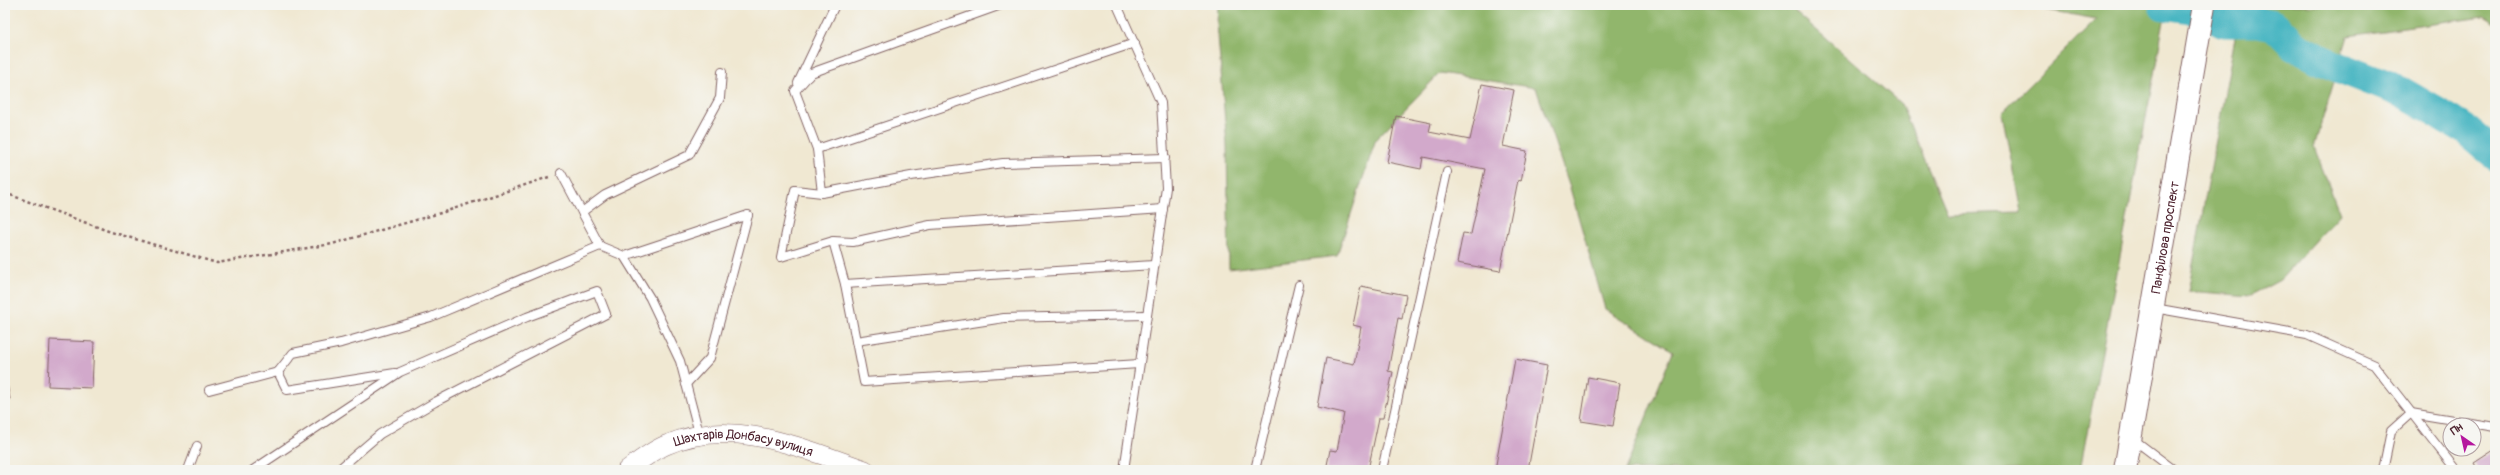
<svg xmlns="http://www.w3.org/2000/svg" width="2500" height="475" viewBox="0 0 2500 475" font-family="Pangolin,sans-serif">
<style>
.forest{fill:#91b66c;stroke:#6e6a4c}
.lines{fill:none;stroke-linecap:round;stroke-linejoin:round}
.river{stroke:#48b6c2;stroke-width:31}
.building{fill:#d2a9cb}
.service-casing{stroke:#846565;stroke-width:10}
.tertiary-casing{stroke:#846565;stroke-width:20}
.secondary-casing{stroke:#846565;stroke-width:24}
.path{stroke:#846565;stroke-width:2.5;stroke-dasharray:3 3;stroke-linecap:butt}
.service{stroke:#fff;stroke-width:8}
.tertiary{stroke:#fff;stroke-width:19}
.secondary{stroke:#fff;stroke-width:22}
.labels{text-anchor:middle;stroke-width:3.5;stroke-linejoin:round;paint-order:stroke}
.street-label{font-size:13px;fill:#4a1f2b;stroke:#f6f6f2}
</style>
<rect width="100%" height="100%" fill="#f6f6f2"/>
<filter id="ink" filterUnits="userSpaceOnUse"><feTurbulence type="fractalNoise" baseFrequency=".025" numOctaves="2"/><feDisplacementMap in="SourceGraphic" scale="8" xChannelSelector="R" yChannelSelector="G"/><feConvolveMatrix kernelMatrix="1 2 1 2 8 2 1 2 1" color-interpolation-filters="sRGB"/></filter>
<filter id="wash" filterUnits="userSpaceOnUse"><feTurbulence type="fractalNoise" baseFrequency=".012" numOctaves="4" result="noise"/><feDisplacementMap in="SourceGraphic" scale="16" xChannelSelector="R" yChannelSelector="G"/><feGaussianBlur stdDeviation="0.9" result="paint"/><feColorMatrix in="noise" values="0 0 0 0 0 0 0 0 0 0 0 0 0 0 0 0 0 1.4 0 .05"/><feComposite in="paint" operator="in"/></filter>
<g filter="url(#wash)">
<rect width="100%" height="100%" fill="#f0e8d2"/>
<g class="forest">
<path d="M 1218,5 L 1788,5 L 1901,104 L 1948,214 L 2021,212 L 2002,113 L 2096,19 L 2020,5 L 2167,5 L 2080,470 L 1625,470 L 1673,351 L 1605,309 L 1570,188 L 1536,88 L 1440,73 L 1376,139 L 1337,256 L 1229,269 L 1227,146 L 1217,24 Z"/>
<path d="M 2241,5 L 2495,5 L 2495,24 L 2483,17 L 2348,36 L 2314,147 L 2340,214 L 2280,280 L 2250,296 L 2188,291 Z"/>
</g>
<g class="lines">
<path class="river" d="M 2164,5 L 2203,11 L 2224,22 L 2258,22 L 2274,25 L 2294,45 L 2323,61 L 2401,92 L 2465,129 L 2495,154"/>
</g>
<g id="blocks">
<g class="building">
<path d="M 1482,84 L 1514,90 L 1503,146 L 1527,151 L 1521,181 L 1518,180 L 1500,271 L 1457,263 L 1463,233 L 1471,234 L 1485,169 L 1423,157 L 1421,169 L 1387,162 L 1396,116 L 1431,123 L 1429,132 L 1470,140 Z"/>
<path d="M 1361,286 L 1406,295 L 1402,319 L 1398,318 L 1388,371 L 1393,372 L 1383,418 L 1379,418 L 1368,470 L 1326,470 L 1330,450 L 1337,451 L 1344,413 L 1317,407 L 1326,358 L 1354,364 L 1361,327 L 1353,325 Z"/>
<path d="M 50,340 L 94,342 L 92,388 L 48,386 Z"/>
<path d="M 1515,359 L 1547,365 L 1528,470 L 1495,470 Z"/>
<path d="M 5,374 L 10,399 L 5,400 Z"/>
<path d="M 1588,377 L 1620,383 L 1613,426 L 1581,421 Z"/>
<path d="M 2494,450 L 2495,470 L 2478,470 L 2474,463 Z"/>
</g>
</g>
</g>
<g filter="url(#ink)">
<use href="#blocks" fill-opacity="0" stroke="#846565" stroke-width="1"/>
<g class="lines">
<defs>
<g id="service">
<path d="M 1117,5 L 1161,103 L 1166,188 L 1124,470"/>
<path d="M 811,73 L 795,91 L 817,149 L 1135,43"/>
<path d="M 808,77 L 811,73 L 1001,5"/>
<path d="M 798,83 L 835,5"/>
<path d="M 817,149 L 822,193 L 911,176 L 1003,163 L 1165,158"/>
<path d="M 822,193 L 795,190 L 781,257 L 833,241"/>
<path d="M 582,212 L 605,195 L 689,155 L 720,98 L 722,72"/>
<path d="M 600,246 L 624,256 L 650,298 L 680,361 L 700,437"/>
<path d="M 624,256 L 748,215"/>
<path d="M 1154,265 L 845,284 L 833,241 L 853,242 L 930,225 L 1163,209"/>
<path d="M 845,284 L 856,341 L 1004,318 L 1147,315"/>
<path d="M 2154,308 L 2307,335 L 2374,365 L 2456,470"/>
<path d="M 856,341 L 864,382 L 1139,364"/>
<path d="M 278,372 L 293,353 L 341,343 L 431,317 L 600,246 L 561,173"/>
<path d="M 686,384 L 710,358 L 748,215"/>
<path d="M 209,390 L 278,372 L 287,390 L 395,373"/>
<path d="M 2133,439 L 2174,470"/>
<path d="M 188,470 L 197,446"/>
<path d="M 253,470 L 400,372 L 527,317 L 597,291 L 606,314 L 435,402 L 380,434 L 338,470"/>
<path d="M 1255,470 L 1299,285"/>
<path d="M 1382,470 L 1447,172"/>
<path d="M 2383,470 L 2391,431 L 2411,413 L 2495,427"/>
</g>
<g id="tertiary">
<path id="s1" d="M 627,470 C 639,461 652,451 666,445 C 732,416 801,448 865,470"/>
</g>
<g id="secondary">
<path id="s2" d="M 2125,470 L 2204,5"/>
</g>
</defs>
<use href="#service" class="service-casing"/>
<use href="#tertiary" class="tertiary-casing"/>
<use href="#secondary" class="secondary-casing"/>
<path class="path" d="M 5,193 L 111,232 L 217,263 L 332,244 L 444,212 L 549,177"/>
<use href="#service" class="service"/>
<use href="#tertiary" class="tertiary"/>
<use href="#secondary" class="secondary"/>
</g>
</g>
<g class="labels">
<g class="street-label">
<text dy="5" stroke="none"><textPath href="#s2" startOffset="236">Панфілова проспект</textPath></text>
<text dy="5" stroke="none"><textPath href="#s1" startOffset="126">Шахтарів Донбасу вулиця</textPath></text>
</g>
</g>
<rect width="2500" height="475" fill="none" stroke="#f6f6f2" stroke-width="20"/>
<g transform="translate(2462 437) rotate(326)"><circle r="19" fill="#f6f6f2" stroke="#b1a0a2"/>
<path d="M0-3L7 15L0 10L-7 15Z" fill="#b5179e"/>
<text y="-6" font-size="11" font-weight="bold" text-anchor="middle" fill="#4a1f2b">Пн</text>
</g>
</svg>
